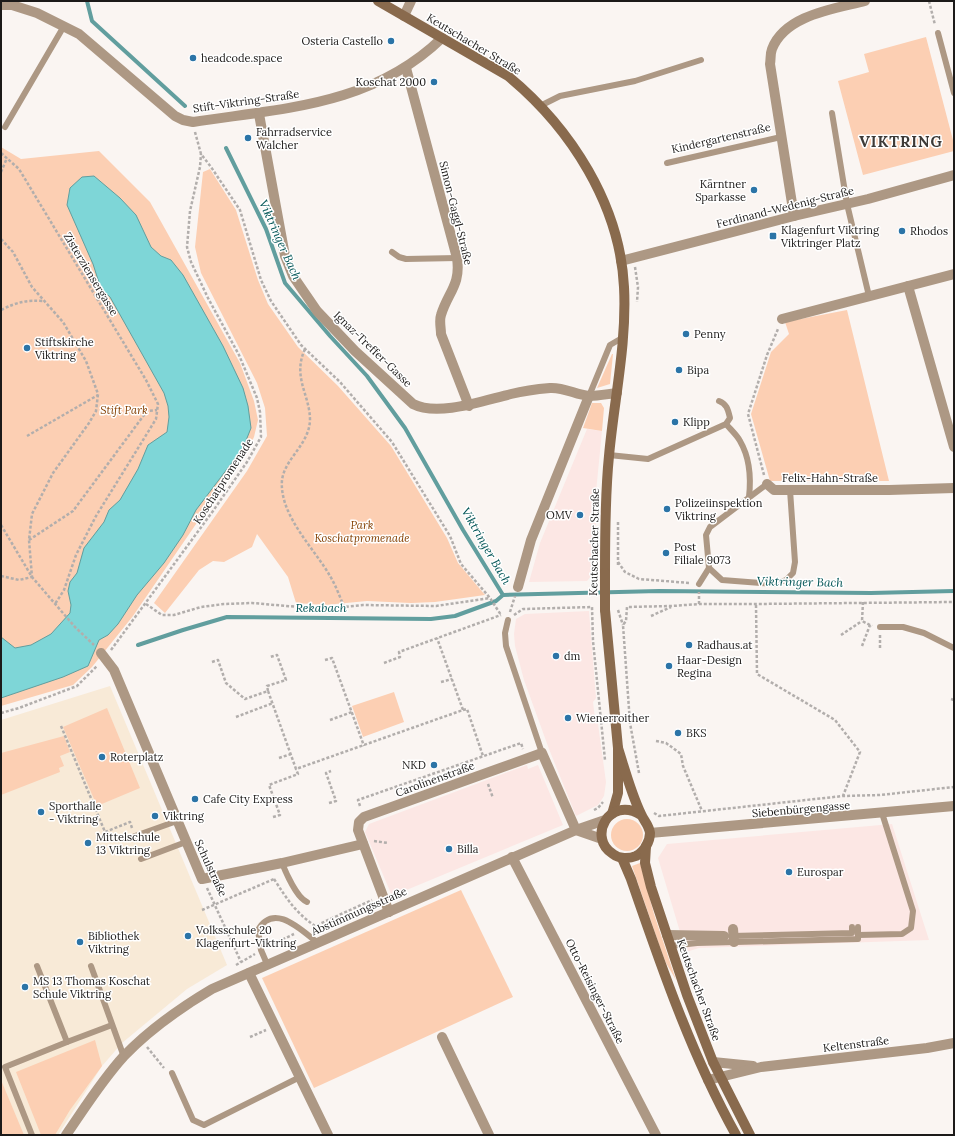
<svg xmlns="http://www.w3.org/2000/svg" width="955" height="1136" viewBox="0 0 955 1136" font-family="Lora,serif">
<style>
.commercial{fill:#fce7e4}
.education{fill:#f8ead7}
.green{fill:#fccfb3}
.water{fill:#7ed6d7;stroke:#619e9e}
.lines{fill:none;stroke-linecap:round;stroke-linejoin:round}
.stream{stroke:#619e9e;stroke-width:4}
.path{stroke:#b2aeac;stroke-width:2.5;stroke-dasharray:3 2;stroke-linecap:butt}
.service{stroke:#ad9884;stroke-width:6}
.minor{stroke:#ad9884;stroke-width:10}
.tertiary{stroke:#ad9884;stroke-width:10}
.secondary{stroke:#896a4d;stroke-width:10}
.secondary-bridge{stroke:#896a4d;stroke-width:10}
.poi-dot{fill:#2b74a7;stroke:#fff;stroke-width:1.5}
.labels{text-anchor:middle;stroke-width:3;stroke-linejoin:round;paint-order:stroke}
.poi-label{font-size:11px;fill:#1c1a19;stroke:#fff;text-anchor:start}
.street-label{font-size:11px;fill:#1c1a19;stroke:#fff}
.park-label{font-size:11px;font-style:italic;fill:#843f00;stroke:#fff}
.water-label{font-size:12px;font-style:italic;fill:#055758;stroke:#fff}
.district-label{font-size:15px;font-weight:bold;letter-spacing:1px;fill:#3d3a37;stroke:#fff}
</style>
<rect width="100%" height="100%" fill="#faf5f2"/>
<g class="commercial">
<path d="M 587,429 L 602,431 L 596,492 L 595,571 L 587,581 L 529,582 L 540,543 Z"/>
<path d="M 589,611 L 596,698 L 593,702 L 595,719 L 598,724 L 606,782 L 604,796 L 598,805 L 576,816 L 549,749 L 524,680 L 515,646 L 514,634 L 516,619 L 525,614 Z"/>
<path d="M 527,765 L 528,769 L 538,765 L 563,825 L 392,896 L 365,832 L 369,824 Z"/>
<path d="M 892,824 L 929,940 L 699,948 L 686,952 L 658,858 L 667,844 Z"/>
</g>
<path class="education" d="M 110,686 L 227,965 L 187,989 L 122,1043 L 102,1066 L 58,1135 L 1,1135 L 1,720 Z"/>
<g class="green">
<path d="M 926,37 L 954,144 L 954,151 L 863,175 L 838,81 L 869,72 L 864,54 Z"/>
<path d="M 1,147 L 21,159 L 99,151 L 150,202 L 240,363 L 254,401 L 258,420 L 254,437 L 242,461 L 207,508 L 133,616 L 92,667 L 73,685 L 1,706 Z"/>
<path d="M 210,169 L 236,210 L 258,280 L 268,304 L 298,347 L 338,386 L 391,446 L 447,538 L 458,563 L 485,595 L 435,602 L 411,603 L 367,601 L 325,605 L 296,603 L 288,577 L 257,534 L 252,547 L 224,562 L 213,561 L 199,570 L 165,613 L 154,603 L 247,471 L 267,436 L 265,408 L 257,383 L 201,273 L 195,247 L 203,172 Z"/>
<path d="M 847,310 L 889,481 L 770,481 L 751,414 L 771,352 L 789,334 L 785,322 Z"/>
<path d="M 612,354 L 613,354 L 610,384 L 597,388 Z"/>
<path d="M 592,403 L 601,403 L 604,408 L 602,431 L 583,428 Z"/>
<path d="M 394,692 L 404,722 L 363,737 L 352,706 Z"/>
<path d="M 107,708 L 140,788 L 97,806 L 63,727 Z"/>
<path d="M 64,736 L 70,752 L 60,756 L 64,766 L 59,768 L 60,772 L 1,795 L 1,753 Z"/>
<circle cx="627" cy="835" r="16"/>
<path d="M 640,863 L 654,914 L 676,980 L 666,963 L 660,947 L 632,866 Z"/>
<path d="M 461,890 L 513,997 L 314,1088 L 262,978 Z"/>
<path d="M 95,1040 L 102,1066 L 70,1110 L 55,1135 L 41,1135 L 16,1072 Z"/>
<path d="M 1,1080 L 24,1135 L 1,1135 Z"/>
</g>
<path class="water" d="M 94,176 L 120,198 L 136,215 L 151,247 L 161,256 L 171,260 L 183,275 L 223,346 L 243,388 L 248,406 L 251,428 L 243,448 L 196,510 L 183,535 L 164,563 L 137,595 L 118,624 L 108,635 L 99,640 L 88,666 L 63,677 L 1,698 L 1,637 L 15,648 L 31,645 L 51,634 L 70,613 L 71,605 L 68,591 L 70,582 L 77,573 L 84,548 L 104,522 L 109,510 L 120,500 L 138,469 L 148,445 L 167,432 L 169,417 L 168,406 L 164,393 L 110,297 L 101,289 L 93,264 L 67,205 L 70,188 L 82,177 Z"/>
<g class="lines">
<g class="stream">
<path d="M 87,1 L 92,21 L 185,106"/>
<path d="M 226,148 L 266,229 L 285,283 L 330,336 L 367,376 L 405,428 L 463,530 L 503,595 L 659,591 L 871,593 L 954,591"/>
<path d="M 138,645 L 183,630 L 227,617 L 431,619 L 455,616 L 496,601 L 503,595"/>
</g>
<g class="path">
<path d="M 929,1 L 935,25"/>
<path d="M 195,132 L 201,154 L 211,167 L 240,210 L 261,280 L 271,301 L 301,345 L 340,382 L 392,442 L 450,536 L 461,564 L 490,598 L 501,615"/>
<path d="M 1,153 L 19,169 L 146,380 L 158,404 L 156,419 L 96,516 L 76,555 L 64,590 L 55,604"/>
<path d="M 1,172 L 7,158"/>
<path d="M 1,239 L 13,252 L 32,287 L 63,322 L 86,361 L 98,394 L 96,411 L 89,423 L 53,473 L 32,514 L 29,540 L 32,577"/>
<path d="M 635,267 L 638,287 L 637,302"/>
<path d="M 1,310 C 17,302 26,300 44,301"/>
<path d="M 305,349 C 292,377 310,395 310,420 C 309,445 285,458 282,480 C 279,515 314,548 330,576 C 336,586 340,597 344,607"/>
<path d="M 27,436 L 98,395"/>
<path d="M 764,475 L 748,414 L 767,355 L 778,329"/>
<path d="M 1,525 L 32,577 L 75,627 L 94,645"/>
<path d="M 29,540 L 73,511 L 147,411 L 157,410"/>
<path d="M 618,562 L 625,572 L 639,579 L 690,583"/>
<path d="M 618,565 L 618,522"/>
<path d="M 1,576 L 19,580 L 32,577"/>
<path d="M 863,602 L 862,621 L 872,626"/>
<path d="M 146,604 L 162,615 L 174,615 L 201,607 L 224,604 L 252,603 L 322,609 L 363,605 L 436,606 L 490,598"/>
<path d="M 699,604 L 699,592"/>
<path d="M 756,605 L 757,674 L 835,720 L 860,752 L 843,796"/>
<path d="M 618,610 L 623,625"/>
<path d="M 510,612 L 515,596"/>
<path d="M 514,615 L 523,609 L 592,607 L 593,641 L 605,760"/>
<path d="M 651,616 L 671,607"/>
<path d="M 841,635 L 862,621"/>
<path d="M 862,646 L 870,625"/>
<path d="M 880,648 L 880,635"/>
<path d="M 111,650 L 213,511 L 247,462 L 261,437 L 260,412 L 257,398 L 239,355 L 208,298 L 191,262 L 187,247 L 190,211 L 200,167 L 201,154"/>
<path d="M 325,660 L 332,658 L 364,746"/>
<path d="M 212,662 L 218,660 L 226,683 L 245,699 L 268,691 L 296,769 L 463,710 L 437,638"/>
<path d="M 384,663 L 400,657 L 399,652 L 501,615"/>
<path d="M 441,682 L 452,679"/>
<path d="M 268,691 L 267,686 L 286,680 L 277,655 L 270,657"/>
<path d="M 951,699 L 954,700"/>
<path d="M 463,710 L 467,709 L 483,756"/>
<path d="M 1,713 L 19,708 L 77,686 L 97,666"/>
<path d="M 236,717 L 273,703"/>
<path d="M 330,720 L 352,712"/>
<path d="M 61,726 L 105,832 L 130,822 L 132,828"/>
<path d="M 656,741 L 666,743 L 681,754 L 683,766 L 702,811"/>
<path d="M 279,758 L 291,754"/>
<path d="M 639,773 L 630,723 L 623,625 L 626,621 L 627,607 L 672,606 L 699,604 L 756,604 L 954,602"/>
<path d="M 488,784 L 493,798"/>
<path d="M 329,803 L 336,801 L 326,773 L 331,771"/>
<path d="M 360,806 L 358,800 L 521,743 L 523,749"/>
<path d="M 594,810 L 598,808 L 603,802"/>
<path d="M 654,813 L 659,816 L 843,796 L 880,795 L 954,787"/>
<path d="M 273,817 L 280,815 L 269,785 L 298,774 L 296,769"/>
<path d="M 374,841 L 388,843"/>
<path d="M 274,879 C 287,899 295,912 315,926 L 372,900"/>
<path d="M 207,888 L 241,962"/>
<path d="M 202,910 L 274,879"/>
<path d="M 269,946 L 294,934"/>
<path d="M 236,965 L 255,954"/>
<path d="M 250,1037 L 266,1030"/>
<path d="M 147,1047 L 164,1068"/>
</g>
<g class="service">
<path d="M 938,33 L 954,93"/>
<path d="M 540,106 L 560,96 L 635,81 L 701,60"/>
<path d="M 832,113 L 847,204 L 869,296"/>
<path d="M 5,127 L 64,26"/>
<path d="M 667,163 L 781,137"/>
<path d="M 392,252 L 399,257 L 406,259 L 457,258"/>
<path d="M 589,396 L 610,345 L 622,338"/>
<path d="M 726,424 C 730,429 737,435 740,441 C 750,458 751,479 749,497"/>
<path d="M 609,455 L 648,459 L 726,424 L 730,418 C 728,410 727,404 719,401"/>
<path d="M 709,568 L 722,580 L 774,584 L 786,580 L 793,573 L 795,562 L 790,490"/>
<path d="M 699,584 L 709,568 L 706,535 L 710,527 L 767,484"/>
<path d="M 508,620 L 505,633 L 506,646 L 542,753"/>
<path d="M 880,627 L 903,627 L 924,633 L 954,648"/>
<path d="M 135,836 L 177,821"/>
<path d="M 141,859 L 186,842"/>
<path d="M 282,863 C 286,873 297,898 307,902"/>
<path d="M 858,935 L 902,934 L 911,928 L 913,911 L 882,813"/>
<path d="M 731,936 L 852,933 L 852,927"/>
<path d="M 670,946 L 697,943 L 858,939 L 858,927"/>
<path d="M 267,964 L 261,950 L 258,930 C 274,902 301,930 318,943"/>
<path d="M 91,966 L 124,1057"/>
<path d="M 67,1042 L 112,1025"/>
<path d="M 172,1073 L 193,1120 L 204,1125 L 300,1077"/>
<path d="M 32,1135 L 5,1067 L 67,1042 L 37,966"/>
</g>
<g class="minor">
<path d="M 1,5 L 12,5 L 37,13 L 79,34 L 175,116 L 183,120 L 193,122 C 283,108 372,106 442,38"/>
<path d="M 404,16 L 411,1"/>
<path d="M 406,68 L 457,258 C 461,285 448,292 441,315 C 439,321 441,328 441,334 L 469,406"/>
<path d="M 259,114 L 285,256 L 293,276 L 317,311 L 355,351 L 413,404 C 438,417 485,400 511,394 C 523,391 538,389 550,388 C 564,387 576,395 589,396 C 598,396 608,394 617,393"/>
<path d="M 794,216 L 770,64 C 771,59 770,54 772,49 C 785,15 834,9 865,1"/>
<path d="M 908,286 L 954,447"/>
<path d="M 782,319 L 954,274"/>
<path d="M 767,484 L 774,490 L 889,490 L 954,488"/>
<path d="M 518,587 L 531,540 L 589,396"/>
<path d="M 101,653 L 114,670 L 202,879 L 282,863 L 363,844"/>
<path d="M 576,830 L 602,839"/>
<path d="M 650,833 L 954,806"/>
<path d="M 512,857 L 656,1135"/>
<path d="M 389,912 L 358,830 L 359,822 L 364,817 L 542,753 L 576,830"/>
<path d="M 733,929 L 734,942"/>
<path d="M 667,935 L 724,936"/>
<path d="M 249,973 L 328,1135"/>
<path d="M 442,1037 L 489,1135"/>
<path d="M 713,1062 L 753,1066"/>
<path d="M 708,1080 L 761,1067 L 927,1048 L 954,1043"/>
<path d="M 66,1135 C 84,1109 102,1080 124,1056 C 150,1029 180,1008 212,989 L 576,830 L 605,820"/>
</g>
<path class="tertiary" d="M 621,261 L 794,216 L 868,199 L 954,175"/>
<g class="secondary">
<path d="M 378,1 L 508,76 C 571,128 620,205 624,287 C 627,344 614,400 609,456 C 605,495 605,534 605,573"/>
<path d="M 605,610 L 618,748 L 618,793 L 612,814"/>
<path d="M 618,748 C 625,770 631,793 641,814 C 644,821 649,825 650,833 C 650,842 644,852 636,856 C 629,859 619,859 613,854 C 587,838 609,795 641,815"/>
<path d="M 646,846 L 645,863 L 651,887 L 687,995 L 713,1062 L 750,1135"/>
<path d="M 622,858 L 631,879 C 661,966 691,1054 736,1135"/>
</g>
<path class="secondary-bridge" d="M 605,573 L 605,610"/>
</g>
<g class="poi-dot">
<circle cx="391" cy="41" r="4"/>
<circle cx="193" cy="58" r="4"/>
<circle cx="434" cy="82" r="4"/>
<circle cx="248" cy="138" r="4"/>
<circle cx="754" cy="190" r="4"/>
<circle cx="902" cy="231" r="4"/>
<rect x="769" y="232" width="8" height="8" rx="2"/>
<circle cx="686" cy="334" r="4"/>
<circle cx="27" cy="348" r="4"/>
<circle cx="679" cy="370" r="4"/>
<circle cx="675" cy="422" r="4"/>
<circle cx="667" cy="509" r="4"/>
<circle cx="580" cy="515" r="4"/>
<circle cx="666" cy="553" r="4"/>
<circle cx="689" cy="645" r="4"/>
<circle cx="556" cy="656" r="4"/>
<circle cx="669" cy="666" r="4"/>
<circle cx="568" cy="718" r="4"/>
<circle cx="678" cy="733" r="4"/>
<circle cx="102" cy="757" r="4"/>
<circle cx="434" cy="765" r="4"/>
<circle cx="195" cy="799" r="4"/>
<circle cx="41" cy="812" r="4"/>
<circle cx="155" cy="816" r="4"/>
<circle cx="88" cy="843" r="4"/>
<circle cx="449" cy="849" r="4"/>
<circle cx="789" cy="872" r="4"/>
<circle cx="188" cy="936" r="4"/>
<circle cx="80" cy="942" r="4"/>
<circle cx="25" cy="987" r="4"/>
</g>
<g class="labels">
<g class="poi-label">
<text x="383" y="45" text-anchor="end">Osteria Castello</text>
<text x="201" y="62">headcode.space</text>
<text x="426" y="86" text-anchor="end">Koschat 2000</text>
<text x="256" y="136">Fahrradservice<tspan x="256" dy="13">Walcher</tspan></text>
<text x="746" y="188" text-anchor="end">Kärntner<tspan x="746" dy="13">Sparkasse</tspan></text>
<text x="781" y="234">Klagenfurt Viktring<tspan x="781" dy="13">Viktringer Platz</tspan></text>
<text x="910" y="235">Rhodos</text>
<text x="694" y="338">Penny</text>
<text x="35" y="346">Stiftskirche<tspan x="35" dy="13">Viktring</tspan></text>
<text x="687" y="374">Bipa</text>
<text x="683" y="426">Klipp</text>
<text x="675" y="507">Polizeiinspektion<tspan x="675" dy="13">Viktring</tspan></text>
<text x="572" y="519" text-anchor="end">OMV</text>
<text x="674" y="551">Post<tspan x="674" dy="13">Filiale 9073</tspan></text>
<text x="697" y="649">Radhaus.at</text>
<text x="564" y="660">dm</text>
<text x="677" y="664">Haar-Design<tspan x="677" dy="13">Regina</tspan></text>
<text x="576" y="722">Wienerroither</text>
<text x="686" y="737">BKS</text>
<text x="110" y="761">Roterplatz</text>
<text x="426" y="769" text-anchor="end">NKD</text>
<text x="203" y="803">Cafe City Express</text>
<text x="49" y="810">Sporthalle<tspan x="49" dy="13">- Viktring</tspan></text>
<text x="163" y="820">Viktring</text>
<text x="96" y="841">Mittelschule<tspan x="96" dy="13">13 Viktring</tspan></text>
<text x="457" y="853">Billa</text>
<text x="797" y="876">Eurospar</text>
<text x="196" y="934">Volksschule 20<tspan x="196" dy="13">Klagenfurt-Viktring</tspan></text>
<text x="88" y="940">Bibliothek<tspan x="88" dy="13">Viktring</tspan></text>
<text x="33" y="985">MS 13 Thomas Koschat<tspan x="33" dy="13">Schule Viktring</tspan></text>
</g>
<g class="street-label">
<text transform="translate(474 44) rotate(31)" y="4">Keutschacher Straße</text>
<text transform="translate(246 101) rotate(-8)" y="4">Stift-Viktring-Straße</text>
<text transform="translate(721 138) rotate(-13)" y="4">Kindergartenstraße</text>
<text transform="translate(785 207) rotate(-14)" y="4">Ferdinand-Wedenig-Straße</text>
<text transform="translate(456 213) rotate(76)" y="4">Simon-Gaggl-Straße</text>
<text transform="translate(91 274) rotate(59)" y="4">Zisterziensergasse</text>
<text transform="translate(373 349) rotate(44)" y="4">Ignaz-Treffer-Gasse</text>
<text x="830" y="482">Felix-Hahn-Straße</text>
<text transform="translate(223 481) rotate(-57)" y="4">Koschatpromenade</text>
<text transform="translate(594 542) rotate(-89)" y="4">Keutschacher Straße</text>
<text transform="translate(435 779) rotate(-20)" y="4">Carolinenstraße</text>
<text transform="translate(801 809) rotate(-5)" y="4">Siebenbürgengasse</text>
<text transform="translate(211 868) rotate(65)" y="4">Schulstraße</text>
<text transform="translate(359 911) rotate(-24)" y="4">Abstimmungsstraße</text>
<text transform="translate(699 990) rotate(70)" y="4">Keutschacher Straße</text>
<text transform="translate(595 991) rotate(63)" y="4">Otto-Reisinger-Straße</text>
<text transform="translate(856 1044) rotate(-7)" y="4">Keltenstraße</text>
</g>
<g class="park-label">
<text x="124" y="414">Stift Park</text>
<text x="362" y="529">Park<tspan x="362" dy="13">Koschatpromenade</tspan></text>
</g>
<g class="water-label">
<text transform="translate(280 240) rotate(66)" y="4">Viktringer Bach</text>
<text transform="translate(486 546) rotate(60)" y="4">Viktringer Bach</text>
<text transform="translate(800 582) rotate(1)" y="4">Viktringer Bach</text>
<text x="321" y="612">Rekabach</text>
</g>
<g class="district-label">
<text x="901" y="147">VIKTRING</text>
</g>
</g>
<rect width="955" height="1136" fill="none" stroke="#1c1a19" stroke-width="4"/>
</svg>
